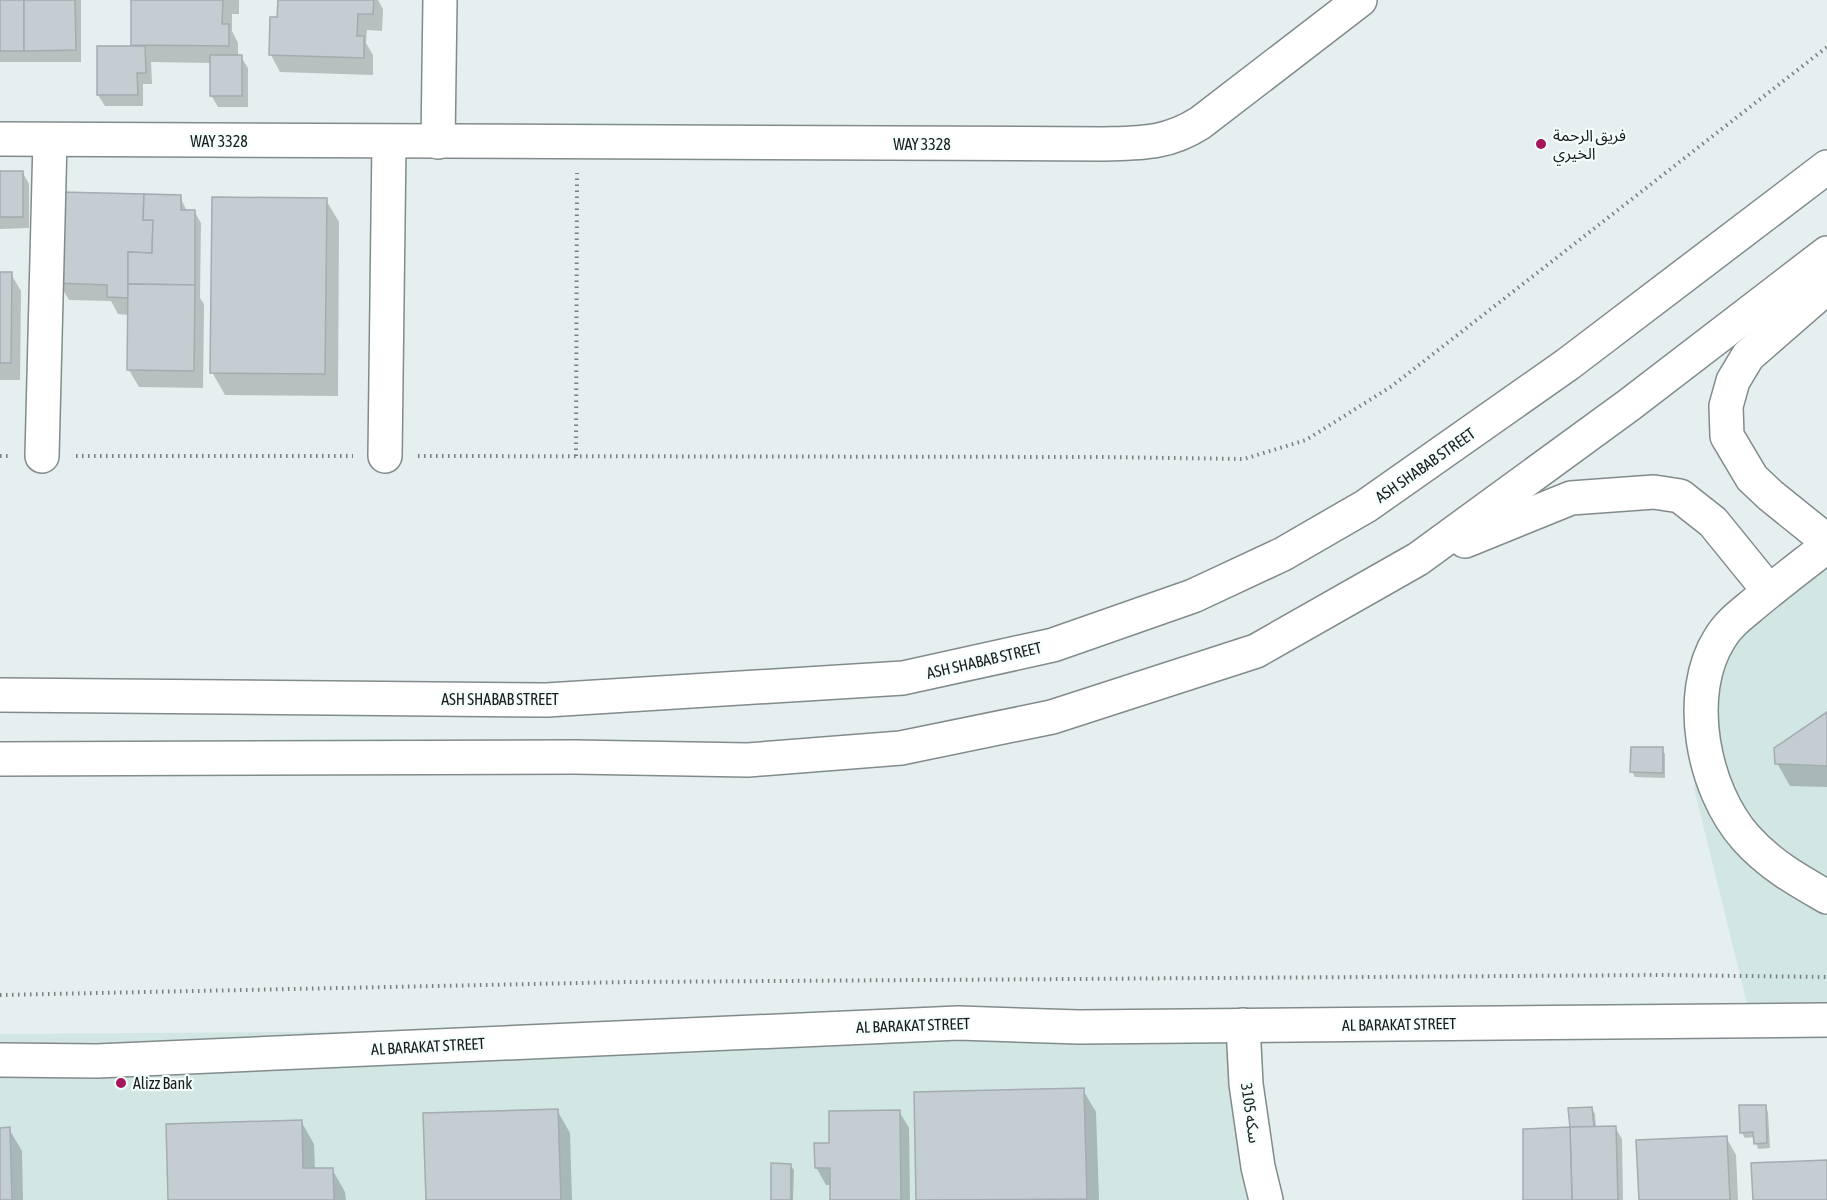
<svg xmlns="http://www.w3.org/2000/svg" width="1827" height="1200" viewBox="0 0 1827 1200" font-family="'Asap Condensed','Noto Sans Arabic',sans-serif">
<style>
.built{fill:#d2e6e4}
.shadow{fill:#0003}
.building{fill:#c4cdd1;stroke:#a4acb0;stroke-width:1.5}
.lines{fill:none;stroke-linecap:round;stroke-linejoin:round}
.minor-casing{stroke:#828b8b;stroke-width:36}
.major-casing{stroke:#828b8b;stroke-width:36}
.path{stroke:#787f7f;stroke-width:4;stroke-dasharray:1.5 4.5;stroke-linecap:butt}
.minor{stroke:#fff;stroke-width:33}
.major{stroke:#fff;stroke-width:33}
.poi-dot{fill:#a4175d;stroke:#f2fdfc;stroke-width:2}
.labels{text-anchor:middle;stroke-width:4.5;stroke-linejoin:round;paint-order:stroke}
.poi-label{font-size:16px;fill:#181c1c;stroke:#f2fdfc;text-anchor:start}
.street-label{font-size:16px;fill:#181c1c;stroke:#f2fdfc}
</style>
<rect width="100%" height="100%" fill="#e5efef"/>
<g class="built">
<path d="M 1827,524 L 1827,1021 L 1751,1020 L 1694,788 L 1721,622 Z"/>
<path d="M 1243,1025 L 1249,1200 L 0,1200 L 0,1034 Z"/>
</g>
<g class="shadow">
<rect x="0" y="0" width="81" height="62"/>
<path d="M 133,0 L 239,0 L 239,14 L 232,14 L 232,31 L 238,43 L 238,56 L 241,57 L 248,68 L 248,107 L 218,107 L 211,95 L 211,63 L 151,62 L 152,84 L 143,84 L 143,106 L 105,106 L 98,95 L 134,47 Z"/>
<path d="M 279,0 L 378,0 L 383,9 L 382,31 L 367,30 L 366,43 L 373,55 L 373,75 L 280,72 L 271,55 L 279,18 Z"/>
<path d="M 0,173 L 23,173 L 29,184 L 29,228 L 0,229 Z"/>
<path d="M 180,197 L 187,211 L 194,211 L 201,223 L 200,298 L 204,304 L 203,388 L 139,387 L 129,370 L 129,315 L 118,314 L 111,301 L 69,300 L 59,283 Z"/>
<path d="M 326,200 L 339,222 L 338,396 L 225,395 L 212,372 Z"/>
<path d="M 0,273 L 11,274 L 21,291 L 20,380 L 0,380 Z"/>
<path d="M 1827,713 L 1827,787 L 1790,786 L 1777,763 Z"/>
<path d="M 1662,749 L 1665,754 L 1665,778 L 1635,777 L 1632,772 Z"/>
<path d="M 1083,1090 L 1096,1112 L 1099,1200 L 918,1200 L 915,1094 Z"/>
<path d="M 1765,1106 L 1768,1112 L 1770,1148 L 1758,1149 L 1755,1137 L 1745,1138 L 1742,1133 Z"/>
<path d="M 1592,1109 L 1595,1114 L 1596,1128 L 1615,1127 L 1622,1139 L 1623,1200 L 1525,1200 L 1571,1128 Z"/>
<path d="M 557,1110 L 570,1133 L 572,1200 L 428,1200 Z"/>
<path d="M 899,1111 L 909,1128 L 910,1200 L 832,1200 L 832,1185 L 826,1185 L 816,1167 L 831,1144 Z"/>
<path d="M 301,1121 L 314,1144 L 315,1170 L 332,1169 L 345,1192 L 346,1200 L 170,1200 Z"/>
<path d="M 0,1129 L 9,1129 L 22,1151 L 23,1200 L 0,1200 Z"/>
<path d="M 1726,1137 L 1736,1155 L 1738,1200 L 1640,1200 Z"/>
<path d="M 790,1165 L 794,1170 L 793,1200 L 772,1200 Z"/>
</g>
<g class="building">
<rect x="0" y="0" width="24" height="51"/>
<path d="M 24,0 L 75,0 L 76,50 L 24,51 Z"/>
<path d="M 131,0 L 223,0 L 222,24 L 229,24 L 229,46 L 131,45 Z"/>
<path d="M 278,0 L 374,0 L 373,14 L 358,14 L 357,36 L 364,36 L 364,58 L 269,55 L 270,17 L 277,17 Z"/>
<path d="M 97,46 L 145,46 L 146,73 L 137,73 L 138,95 L 97,95 Z"/>
<rect x="210" y="55" width="32" height="41"/>
<rect x="0" y="171" width="23" height="46"/>
<path d="M 60,192 L 144,194 L 143,220 L 153,220 L 152,253 L 128,252 L 128,298 L 107,297 L 107,285 L 57,283 Z"/>
<path d="M 144,194 L 181,195 L 181,210 L 195,210 L 195,285 L 128,284 L 128,252 L 152,253 L 153,220 L 143,220 Z"/>
<path d="M 212,197 L 327,198 L 325,374 L 210,373 Z"/>
<path d="M 0,272 L 12,272 L 11,363 L 0,363 Z"/>
<path d="M 128,284 L 195,285 L 194,371 L 127,370 Z"/>
<path d="M 1827,712 L 1827,766 L 1775,764 L 1774,748 Z"/>
<path d="M 1631,747 L 1663,747 L 1663,773 L 1630,772 Z"/>
<path d="M 1084,1088 L 1087,1199 L 916,1200 L 914,1092 Z"/>
<path d="M 1739,1105 L 1766,1105 L 1767,1143 L 1754,1144 L 1753,1132 L 1740,1133 Z"/>
<path d="M 1592,1107 L 1594,1127 L 1570,1127 L 1568,1108 Z"/>
<path d="M 558,1109 L 561,1200 L 426,1200 L 423,1113 Z"/>
<path d="M 900,1110 L 901,1200 L 830,1200 L 830,1168 L 815,1168 L 814,1143 L 829,1143 L 829,1111 Z"/>
<path d="M 302,1120 L 303,1168 L 333,1168 L 334,1200 L 168,1200 L 166,1124 Z"/>
<path d="M 1616,1126 L 1618,1200 L 1572,1200 L 1570,1127 Z"/>
<path d="M 10,1127 L 12,1200 L 0,1200 L 0,1128 Z"/>
<path d="M 1570,1127 L 1572,1200 L 1523,1200 L 1523,1129 Z"/>
<path d="M 1727,1136 L 1730,1200 L 1639,1200 L 1636,1140 Z"/>
<path d="M 1827,1160 L 1827,1200 L 1753,1200 L 1751,1163 Z"/>
<path d="M 771,1163 L 791,1164 L 791,1200 L 771,1200 Z"/>
</g>
<g class="lines">
<defs>
<g id="minor">
<path d="M 0,139 L 1104,144 C 1141,143 1167,144 1200,123 L 1360,0"/>
<path d="M 438,142 L 440,0"/>
<path d="M 42,456 L 50,140"/>
<path d="M 385,456 L 389,142"/>
<path d="M 1827,546 C 1803,565 1779,583 1755,603 C 1742,614 1729,623 1720,638 C 1684,694 1703,790 1746,838 C 1769,864 1797,880 1827,897"/>
<path d="M 1243,1025 L 1246,1084 L 1258,1167 L 1266,1200"/>
<path d="M 0,1060 L 97,1061 L 958,1023 L 1079,1027 L 1827,1020"/>
</g>
<g id="major">
<path d="M 1827,287 L 1748,356 L 1733,381 L 1726,406 L 1727,436 L 1752,478 L 1770,495 L 1827,541"/>
<path d="M 1465,541 L 1571,498 L 1654,492 L 1680,496 L 1713,522 L 1769,591"/>
<path d="M 0,695 L 547,700 L 903,678 L 1053,645 L 1193,596 L 1283,554 L 1366,506 L 1568,364 L 1827,167"/>
<path d="M 0,759 L 574,757 L 748,760 L 901,748 L 1052,717 L 1256,651 L 1418,559 L 1629,405 L 1827,253"/>
</g>
</defs>
<use href="#minor" class="minor-casing"/>
<use href="#major" class="major-casing"/>
<g class="path">
<path d="M 0,456 L 11,456"/>
<path d="M 76,456 L 353,456"/>
<path d="M 418,456 L 1099,457 L 1244,459 L 1306,440 L 1392,386 L 1827,47"/>
<path d="M 576,456 L 577,173"/>
<path d="M 0,995 L 629,982 L 1659,975 L 1827,977"/>
</g>
<use href="#minor" class="minor"/>
<use href="#major" class="major"/>
</g>
<g class="poi-dot">
<circle cx="1541" cy="144" r="6"/>
<circle cx="121" cy="1083" r="6"/>
</g>
<g class="labels">
<g class="poi-label">
<text x="1553" y="141">فريق الرحمة<tspan x="1553" dy="18">الخيري</tspan></text>
<text x="133" y="1089">Alizz Bank</text>
</g>
<g class="street-label">
<text x="219" y="147">WAY 3328</text>
<text x="922" y="150">WAY 3328</text>
<text transform="translate(1425 465) rotate(-35)" y="6">ASH SHABAB STREET</text>
<text transform="translate(984 660) rotate(-13)" y="6">ASH SHABAB STREET</text>
<text x="500" y="705">ASH SHABAB STREET</text>
<text transform="translate(1399 1024) rotate(-1)" y="6">AL BARAKAT STREET</text>
<text transform="translate(913 1025) rotate(-2)" y="6">AL BARAKAT STREET</text>
<text transform="translate(428 1046) rotate(-3)" y="6">AL BARAKAT STREET</text>
<text transform="translate(1251 1113) rotate(82)" y="6">سكه 3105</text>
</g>
</g>
</svg>
